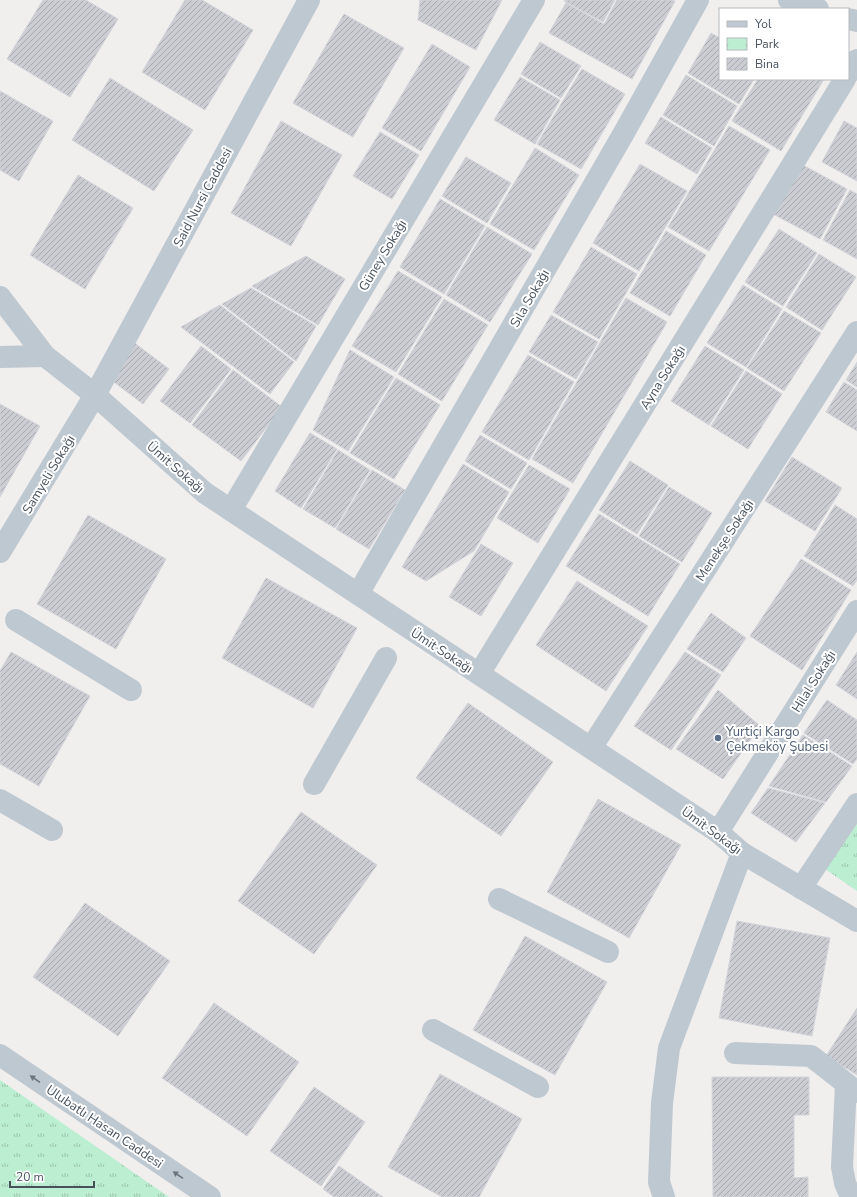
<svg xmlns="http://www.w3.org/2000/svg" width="857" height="1197" viewBox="0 0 857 1197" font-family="'Nunito Sans',sans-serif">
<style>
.park{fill:url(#park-tufts)}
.building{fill:url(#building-hatch);stroke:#d2d4da}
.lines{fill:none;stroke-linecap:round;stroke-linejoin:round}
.minor{stroke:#bec8d0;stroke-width:22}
.oneway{fill:#6a757f}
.service-dot{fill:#5c6f8a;stroke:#fff;stroke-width:1.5}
.labels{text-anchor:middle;stroke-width:4;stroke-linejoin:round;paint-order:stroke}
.street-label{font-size:13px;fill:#46515c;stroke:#fff}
.service-label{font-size:13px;fill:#4e5e75;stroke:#fff;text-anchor:start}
</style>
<defs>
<pattern id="park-tufts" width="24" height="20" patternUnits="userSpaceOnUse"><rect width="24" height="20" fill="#bcefd1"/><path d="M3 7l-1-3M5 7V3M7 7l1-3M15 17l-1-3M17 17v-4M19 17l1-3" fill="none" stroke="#9bc4ad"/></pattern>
<pattern id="building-hatch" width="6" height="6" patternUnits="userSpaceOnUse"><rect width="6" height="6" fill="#cbcdd3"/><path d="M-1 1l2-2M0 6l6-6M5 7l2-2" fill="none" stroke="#a7a9ae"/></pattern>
</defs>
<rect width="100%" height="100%" fill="#f1eeee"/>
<g class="park">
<path d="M 857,819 L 857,891 L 825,869 Z"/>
<path d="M 0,1080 L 169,1197 L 0,1197 Z"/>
</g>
<g class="building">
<path d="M 43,0 L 86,0 L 118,19 L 70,97 L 7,59 Z"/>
<path d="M 185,0 L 202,0 L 253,30 L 205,110 L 142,72 Z"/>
<path d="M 420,0 L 502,0 L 476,50 L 418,20 Z"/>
<path d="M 565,0 L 615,0 L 603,22 L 564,1 Z"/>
<path d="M 617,0 L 671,0 L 675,1 L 632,79 L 549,33 L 566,3 L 604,24 Z"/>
<path d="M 344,14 L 404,48 L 353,137 L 293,103 Z"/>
<path d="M 711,33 L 720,38 L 720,79 L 754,79 L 739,104 L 688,73 Z"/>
<path d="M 540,42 L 581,66 L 561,98 L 521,74 Z"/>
<path d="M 432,44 L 470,67 L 421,151 L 382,128 Z"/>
<path d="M 582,69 L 625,94 L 581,169 L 537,144 Z"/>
<path d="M 686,75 L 737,106 L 714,146 L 663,115 Z"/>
<path d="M 520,77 L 560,100 L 535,144 L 494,120 Z"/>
<path d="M 110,78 L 193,130 L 154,191 L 72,140 Z"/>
<path d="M 758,79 L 824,79 L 781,151 L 732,121 Z"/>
<path d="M 0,91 L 53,121 L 19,181 L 0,170 Z"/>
<path d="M 661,117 L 712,148 L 697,174 L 645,143 Z"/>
<path d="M 281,121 L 342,155 L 291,246 L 231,213 Z"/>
<path d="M 844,121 L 857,128 L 857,181 L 822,162 Z"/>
<path d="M 729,126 L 770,150 L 709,251 L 668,227 Z"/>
<path d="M 380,132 L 419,155 L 392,199 L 353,176 Z"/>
<path d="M 535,148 L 579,175 L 534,250 L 490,224 Z"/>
<path d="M 466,157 L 511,183 L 487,223 L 442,196 Z"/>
<path d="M 640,164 L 687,191 L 639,271 L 593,243 Z"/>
<path d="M 801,164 L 847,189 L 820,239 L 773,214 Z"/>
<path d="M 78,175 L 133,208 L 85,289 L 30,255 Z"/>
<path d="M 850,190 L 857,194 L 857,259 L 823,240 Z"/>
<path d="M 440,199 L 485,226 L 444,294 L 400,267 Z"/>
<path d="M 487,227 L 532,254 L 490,322 L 446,295 Z"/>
<path d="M 779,229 L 817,253 L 783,306 L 745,282 Z"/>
<path d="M 666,231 L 706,255 L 670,316 L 630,293 Z"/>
<path d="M 591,247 L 637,274 L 599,339 L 553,312 Z"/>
<path d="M 819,254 L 856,277 L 822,330 L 786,307 Z"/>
<path d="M 306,256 L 345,279 L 318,325 L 252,286 Z"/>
<path d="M 398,271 L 442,297 L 396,372 L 352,346 Z"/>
<path d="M 743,285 L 782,309 L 746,367 L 707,343 Z"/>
<path d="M 251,288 L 316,326 L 296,361 L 222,304 Z"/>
<path d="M 626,298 L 667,322 L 573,483 L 532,459 Z"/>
<path d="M 444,299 L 488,325 L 442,401 L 398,374 Z"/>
<path d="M 220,305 L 294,362 L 270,394 L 181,327 Z"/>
<path d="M 784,311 L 821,333 L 784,391 L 747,368 Z"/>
<path d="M 551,315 L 598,342 L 576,379 L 529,352 Z"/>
<path d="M 132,341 L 169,369 L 143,404 L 106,376 Z"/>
<path d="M 201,346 L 231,369 L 190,423 L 160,401 Z"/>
<path d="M 705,346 L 744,370 L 709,425 L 671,401 Z"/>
<path d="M 350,350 L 394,377 L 348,451 L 313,430 Z"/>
<path d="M 528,355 L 574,382 L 529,460 L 482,432 Z"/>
<path d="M 857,362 L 857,387 L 846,380 Z"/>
<path d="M 233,370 L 282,407 L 241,461 L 192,425 Z"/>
<path d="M 746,371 L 782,394 L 748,449 L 711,426 Z"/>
<path d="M 396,378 L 440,405 L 394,479 L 350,453 Z"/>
<path d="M 844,382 L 857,390 L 857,431 L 826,412 Z"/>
<path d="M 0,404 L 40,426 L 0,497 Z"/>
<path d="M 310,433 L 337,449 L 301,508 L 275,491 Z"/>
<path d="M 480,435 L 527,463 L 511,489 L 465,461 Z"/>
<path d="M 338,450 L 370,470 L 335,528 L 303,509 Z"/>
<path d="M 792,457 L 842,488 L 815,531 L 765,501 Z"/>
<path d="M 630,461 L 668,485 L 637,534 L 599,510 Z"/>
<path d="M 463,464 L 509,492 L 474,551 L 426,581 L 402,567 Z"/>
<path d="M 529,465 L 570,489 L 538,543 L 497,518 Z"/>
<path d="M 372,470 L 405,490 L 369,549 L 336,529 Z"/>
<path d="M 669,487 L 712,513 L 682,562 L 639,536 Z"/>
<path d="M 835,505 L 857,519 L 857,580 L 853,586 L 804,556 Z"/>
<path d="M 599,514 L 680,564 L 648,616 L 566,566 Z"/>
<path d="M 88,515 L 166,559 L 116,649 L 37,604 Z"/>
<path d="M 481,544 L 513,563 L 481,616 L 449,597 Z"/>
<path d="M 801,559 L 851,590 L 802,670 L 750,636 Z"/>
<path d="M 266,578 L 357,628 L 313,708 L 222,658 Z"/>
<path d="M 577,581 L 648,626 L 606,691 L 536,645 Z"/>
<path d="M 711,613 L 746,638 L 723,672 L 687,649 Z"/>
<path d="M 11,652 L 90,696 L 39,786 L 0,764 L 0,671 Z"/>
<path d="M 685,652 L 721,675 L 671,750 L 634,726 Z"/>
<path d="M 857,652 L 857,699 L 836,685 Z"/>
<path d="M 718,690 L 760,726 L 723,779 L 676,749 Z"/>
<path d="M 827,700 L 857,720 L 857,759 L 853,764 L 804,733 Z"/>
<path d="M 468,703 L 553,762 L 501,836 L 416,778 Z"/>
<path d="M 803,735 L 852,766 L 826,802 L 769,786 Z"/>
<path d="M 768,788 L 825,803 L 796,842 L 751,813 Z"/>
<path d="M 598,799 L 681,845 L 629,938 L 547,892 Z"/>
<path d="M 301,812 L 377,865 L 314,954 L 238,901 Z"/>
<path d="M 85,903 L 170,961 L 118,1036 L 33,977 Z"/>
<path d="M 737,921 L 830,938 L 812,1036 L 719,1018 Z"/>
<path d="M 525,936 L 607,982 L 555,1075 L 473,1030 Z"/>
<path d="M 214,1003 L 299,1062 L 247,1136 L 162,1078 Z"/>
<path d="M 857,1008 L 857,1075 L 826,1056 Z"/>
<path d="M 440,1074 L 522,1119 L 479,1197 L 442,1197 L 388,1167 Z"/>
<path d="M 712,1077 L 809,1077 L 809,1115 L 794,1115 L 794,1178 L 808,1177 L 808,1197 L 713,1197 Z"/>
<path d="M 314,1087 L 365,1122 L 321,1186 L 270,1151 Z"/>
<path d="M 339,1166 L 383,1197 L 334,1197 L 323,1189 Z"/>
</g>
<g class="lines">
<g class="minor">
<path d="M 789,0 L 818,9"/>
<path d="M 848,19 L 857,21"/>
<path d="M 848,74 L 857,60"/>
<path d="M 0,297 L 45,356 L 95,395 L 205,493 L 718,832 L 742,853 L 857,921"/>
<path d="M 0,357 L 45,356"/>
<path d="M 231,510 L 534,0"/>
<path d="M 0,552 L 95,395 L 309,0"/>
<path d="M 358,594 L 625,131 L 698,0"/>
<path d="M 16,620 L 131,690"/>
<path d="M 479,674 L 845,79"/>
<path d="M 591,748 L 857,332"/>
<path d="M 314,784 L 386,658"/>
<path d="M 0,800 L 52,830"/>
<path d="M 718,832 L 857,611"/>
<path d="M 801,888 L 857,804"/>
<path d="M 499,899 L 608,952"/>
<path d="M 433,1030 L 538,1087"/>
<path d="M 735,1053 L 811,1056 L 857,1092"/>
<path d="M 0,1055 L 210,1197"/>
<path d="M 846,1084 L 842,1167 L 845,1183 L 851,1197"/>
<path d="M 664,1197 L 659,1182 L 662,1103 L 669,1048 L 742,853"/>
</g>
</g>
<defs><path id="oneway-solid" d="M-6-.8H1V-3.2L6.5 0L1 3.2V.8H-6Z"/></defs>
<g class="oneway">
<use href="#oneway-solid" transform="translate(35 1079) rotate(-146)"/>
<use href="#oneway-solid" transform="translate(178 1175) rotate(-146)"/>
</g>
<circle class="service-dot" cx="718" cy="738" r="4"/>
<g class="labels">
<g class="street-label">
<text transform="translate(202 197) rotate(-62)" y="5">Said Nursi Caddesi</text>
<text transform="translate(382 255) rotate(-59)" y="5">Güney Sokağı</text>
<text transform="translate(529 298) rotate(-60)" y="5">Sıla Sokağı</text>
<text transform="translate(662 377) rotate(-58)" y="5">Ayna Sokağı</text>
<text transform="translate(176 467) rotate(41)" y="5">Ümit Sokağı</text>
<text transform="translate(48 474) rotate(-59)" y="5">Samyeli Sokağı</text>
<text transform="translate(724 540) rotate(-57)" y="5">Menekşe Sokağı</text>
<text transform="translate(442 650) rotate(33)" y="5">Ümit Sokağı</text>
<text transform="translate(813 681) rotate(-58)" y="5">Hilal Sokağı</text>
<text transform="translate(712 830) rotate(36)" y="5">Ümit Sokağı</text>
<text transform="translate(105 1126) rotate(34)" y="5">Ulubatlı Hasan Caddesi</text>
</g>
<g class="service-label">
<text x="726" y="736">Yurtiçi Kargo<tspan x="726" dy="15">Çekmeköy Şubesi</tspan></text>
</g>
</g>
<rect x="719" y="8" width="130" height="72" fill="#ffffff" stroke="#b5b9be"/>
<rect x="727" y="21" width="20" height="6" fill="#bec8d0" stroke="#b5b9be"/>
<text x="755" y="28" font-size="12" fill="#46515c">Yol</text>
<rect x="727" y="38" width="20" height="12" fill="url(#park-tufts)" stroke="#b5b9be"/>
<text x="755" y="48" font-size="12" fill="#46515c">Park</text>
<rect x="727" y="58" width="20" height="12" fill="url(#building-hatch)" stroke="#b5b9be"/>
<text x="755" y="68" font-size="12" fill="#46515c">Bina</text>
<path d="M10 1181v6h84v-6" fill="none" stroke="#46515c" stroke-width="2"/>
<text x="16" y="1181" font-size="12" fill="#46515c" stroke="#ffffff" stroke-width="3" paint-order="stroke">20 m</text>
</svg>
